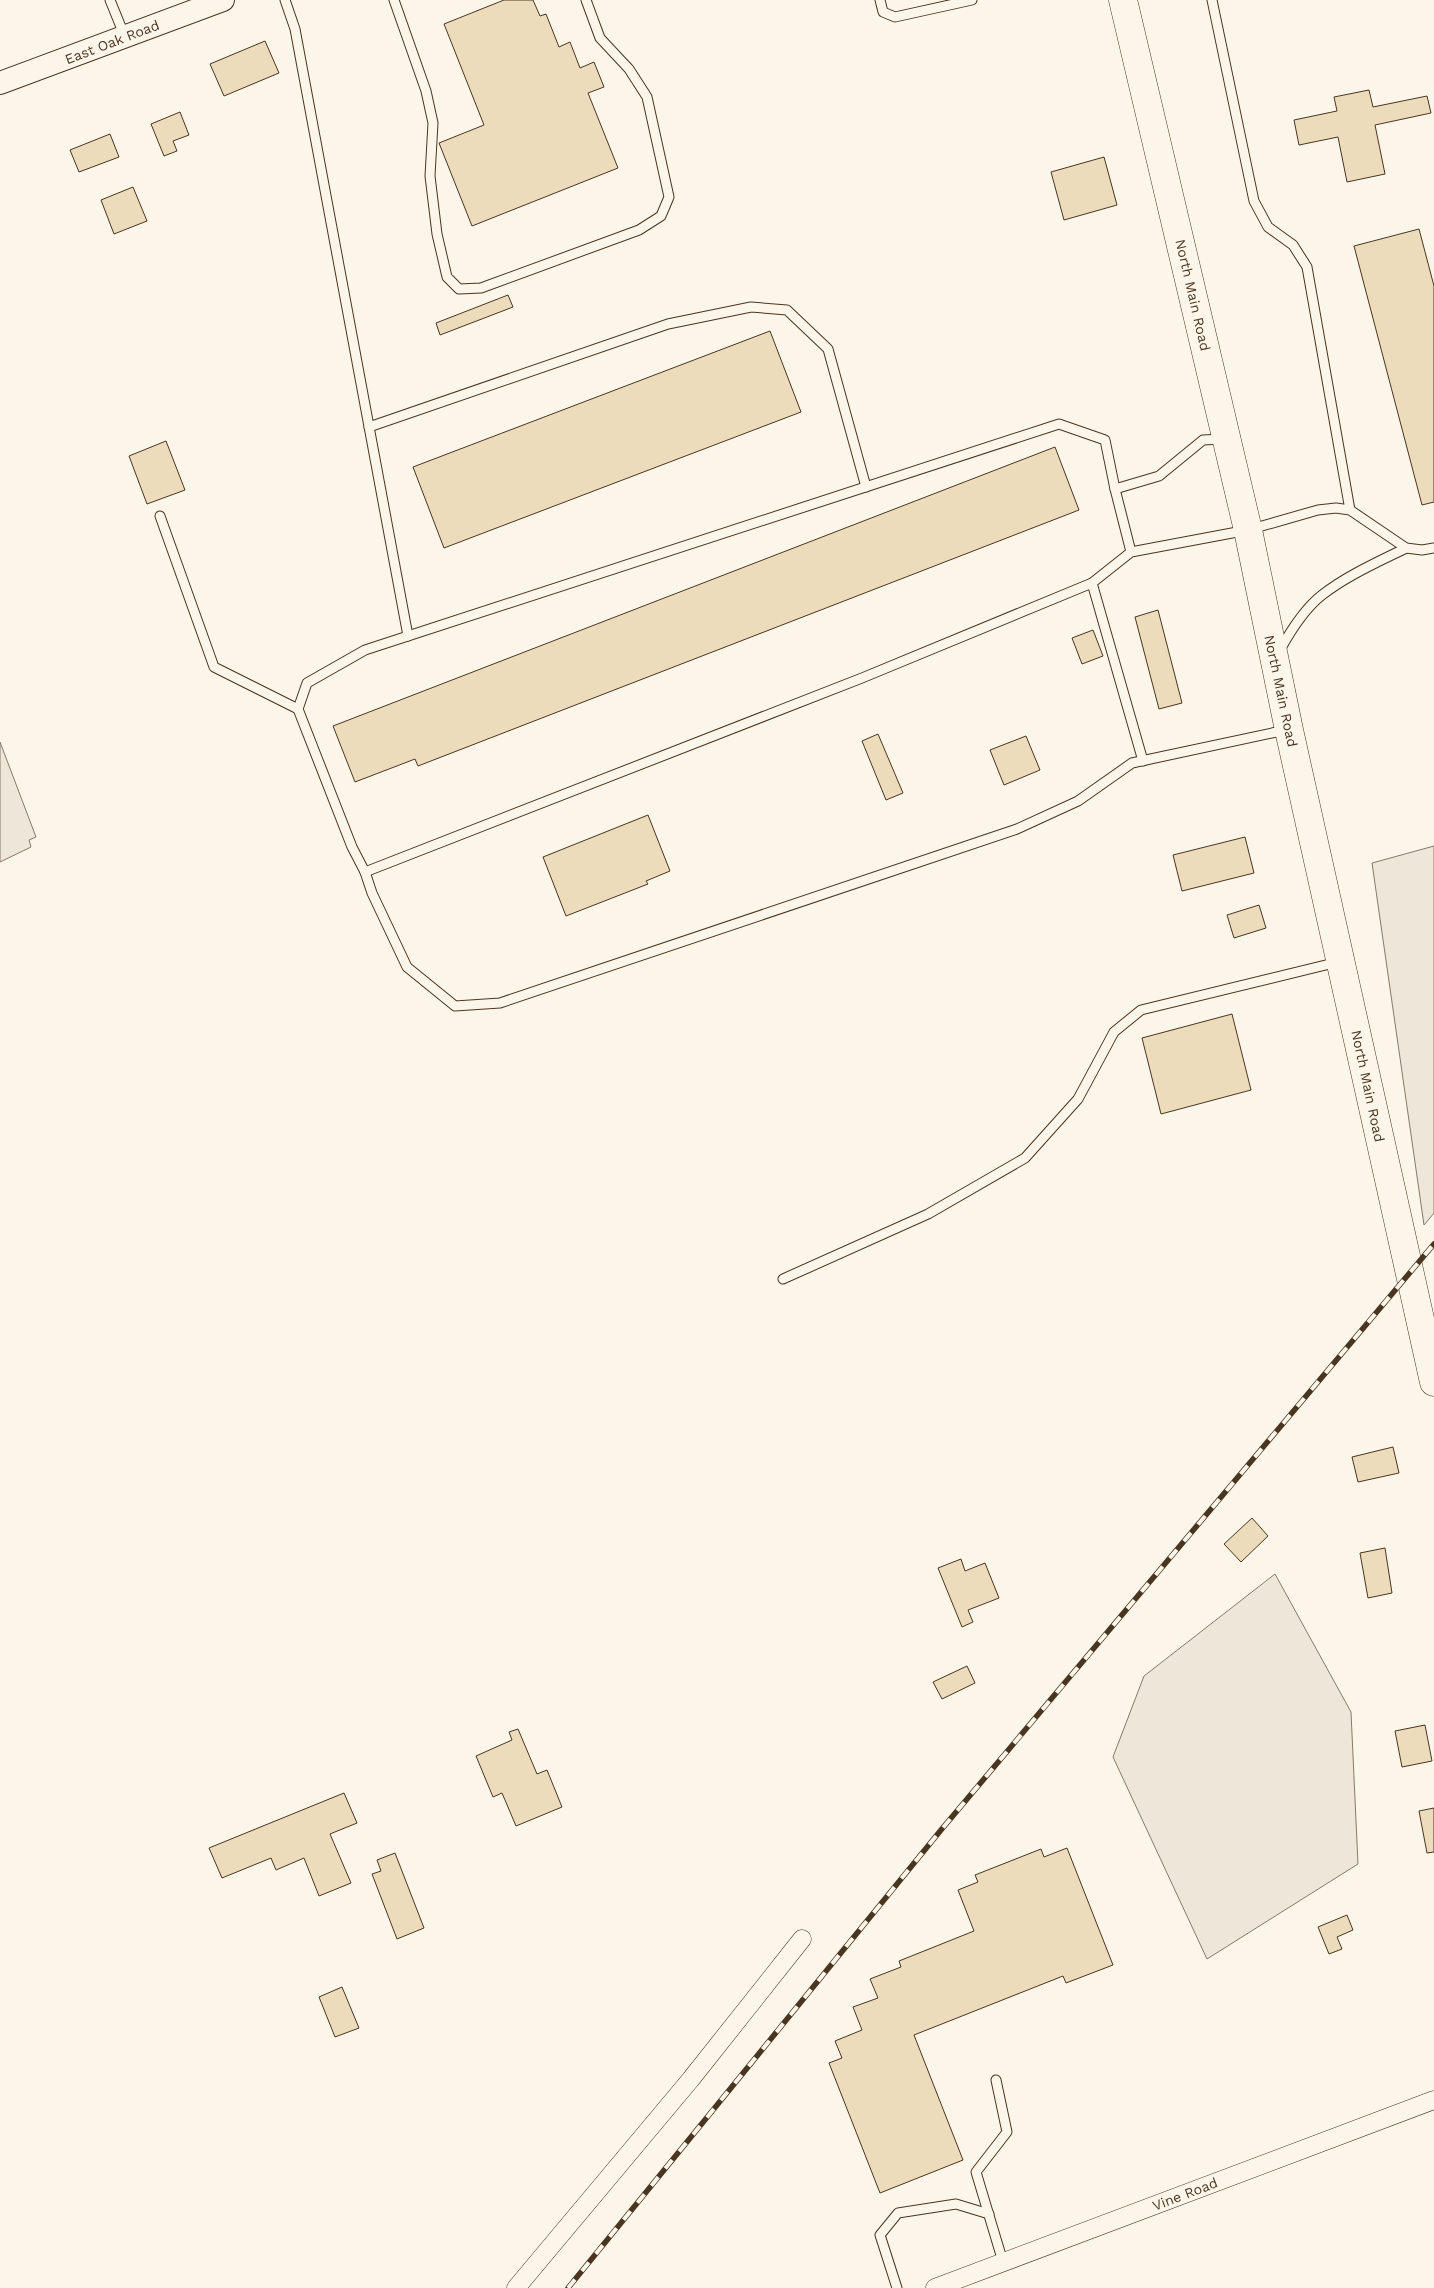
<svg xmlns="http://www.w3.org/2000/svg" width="1434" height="2288" viewBox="0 0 1434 2288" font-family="'Work Sans',sans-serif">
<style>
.green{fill:#ede6d9;stroke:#887966}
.building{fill:#ecdcbc;stroke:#4a3520}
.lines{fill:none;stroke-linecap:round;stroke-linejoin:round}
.service-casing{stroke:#4a3520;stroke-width:11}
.minor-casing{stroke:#4a3520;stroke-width:19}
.tertiary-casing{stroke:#4a3520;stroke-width:24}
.primary-casing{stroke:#4a3520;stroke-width:29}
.service{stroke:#fbf6e9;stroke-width:9}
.minor{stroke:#fbf6e9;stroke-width:18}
.tertiary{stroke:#fbf6e9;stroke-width:22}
.primary{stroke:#fbf6e9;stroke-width:28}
.rail-casing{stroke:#4a3520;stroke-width:5.5}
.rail{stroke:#fbf6e9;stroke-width:4;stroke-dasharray:11;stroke-linecap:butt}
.labels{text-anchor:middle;stroke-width:4;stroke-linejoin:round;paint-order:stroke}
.street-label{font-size:14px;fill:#4a3520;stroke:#fbf6e9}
</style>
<rect width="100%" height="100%" fill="#fbf6e9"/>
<g class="green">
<path d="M 0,742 L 36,837 L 29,840 L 31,847 L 0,862 Z"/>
<path d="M 1434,846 L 1434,1213 L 1424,1225 L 1372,863 Z"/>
<path d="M 1275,1574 L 1351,1712 L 1358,1864 L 1207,1959 L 1113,1757 L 1144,1676 Z"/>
</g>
<g class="building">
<path d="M 504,0 L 533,0 L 540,16 L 546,14 L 559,47 L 570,42 L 580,68 L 594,62 L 604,87 L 588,93 L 618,168 L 472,226 L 439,143 L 484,125 L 444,24 Z"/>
<path d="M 265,41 L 279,73 L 224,96 L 210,64 Z"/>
<path d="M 1369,90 L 1373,107 L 1427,96 L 1431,113 L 1375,125 L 1385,174 L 1347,182 L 1338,137 L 1299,145 L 1294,120 L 1337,111 L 1334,97 Z"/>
<path d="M 180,112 L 189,135 L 173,141 L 177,151 L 164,156 L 151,124 Z"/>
<path d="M 110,134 L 119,157 L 79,172 L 70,150 Z"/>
<path d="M 1104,157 L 1117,205 L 1064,220 L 1051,172 Z"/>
<path d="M 133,187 L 147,221 L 114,234 L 101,200 Z"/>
<path d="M 1419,229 L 1434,286 L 1434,502 L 1422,505 L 1354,246 Z"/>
<path d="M 508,295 L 513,307 L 440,335 L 436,323 Z"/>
<path d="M 770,331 L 801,412 L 444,548 L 413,467 Z"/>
<path d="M 166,441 L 185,490 L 147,504 L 129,456 Z"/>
<path d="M 1055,447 L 1079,510 L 418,766 L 415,759 L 355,782 L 333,726 Z"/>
<path d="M 1158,610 L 1182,703 L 1159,709 L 1135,617 Z"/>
<path d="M 1093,630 L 1103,656 L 1082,664 L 1072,638 Z"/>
<path d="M 878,734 L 903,793 L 886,800 L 862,741 Z"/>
<path d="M 1026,736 L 1040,770 L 1004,785 L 990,750 Z"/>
<path d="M 648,815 L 670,871 L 646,881 L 648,884 L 566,916 L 543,857 Z"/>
<path d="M 1245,837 L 1254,873 L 1182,891 L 1173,855 Z"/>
<path d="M 1259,905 L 1266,928 L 1234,938 L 1227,915 Z"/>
<path d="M 1232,1014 L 1251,1090 L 1161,1114 L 1142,1038 Z"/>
<path d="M 1393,1447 L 1399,1473 L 1358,1482 L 1352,1457 Z"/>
<path d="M 1252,1518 L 1268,1536 L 1241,1562 L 1224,1544 Z"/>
<path d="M 1385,1548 L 1392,1593 L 1368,1598 L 1360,1553 Z"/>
<path d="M 961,1559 L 965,1571 L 985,1563 L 999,1598 L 968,1610 L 973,1622 L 962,1627 L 938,1568 Z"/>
<path d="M 967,1666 L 975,1683 L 942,1699 L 933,1682 Z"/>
<path d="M 1425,1725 L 1432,1761 L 1402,1767 L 1395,1731 Z"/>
<path d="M 518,1729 L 537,1774 L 547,1770 L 562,1807 L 516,1826 L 502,1793 L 493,1797 L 476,1756 L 512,1740 L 509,1732 Z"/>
<path d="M 344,1793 L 357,1823 L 330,1834 L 351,1883 L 319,1896 L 304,1858 L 276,1870 L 271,1858 L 222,1878 L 209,1848 Z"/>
<path d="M 1434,1808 L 1434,1852 L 1427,1853 L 1419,1811 Z"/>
<path d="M 1067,1848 L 1113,1965 L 1066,1983 L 1063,1976 L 914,2035 L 963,2160 L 880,2193 L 829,2063 L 842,2058 L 835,2041 L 862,2030 L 853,2007 L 878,1998 L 870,1979 L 901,1967 L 899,1961 L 974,1931 L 958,1890 L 978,1882 L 975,1875 L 1041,1849 L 1044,1857 Z"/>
<path d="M 395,1853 L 424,1928 L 397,1939 L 372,1874 L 381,1871 L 377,1860 Z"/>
<path d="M 1347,1915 L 1353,1930 L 1337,1937 L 1342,1949 L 1329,1954 L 1318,1927 Z"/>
<path d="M 342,1987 L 359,2028 L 335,2037 L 319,1997 Z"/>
</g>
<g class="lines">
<defs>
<g id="service">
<path d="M 110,0 L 125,37"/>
<path d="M 285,0 L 295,29 L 408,636"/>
<path d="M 394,0 L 426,91 L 433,123 L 430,176 L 437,234 L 447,277 L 459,289 L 481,288 L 639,230 L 661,216 L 669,197 L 647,97 L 629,69 L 600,38 L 586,0"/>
<path d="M 880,0 L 883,12 L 895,17 L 972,0"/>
<path d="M 1212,0 L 1254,201 L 1268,227 L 1293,245 L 1307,267 L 1350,510"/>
<path d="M 369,427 L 668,324 L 751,307 L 787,310 L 828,349 L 866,487"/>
<path d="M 1224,439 L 1203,440 L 1159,476 L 1115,489 L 1105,440 L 1059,424 L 365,650 L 307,683 L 298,709 L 352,847 L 365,872 L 862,678 L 1092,583 L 1131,552 L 1248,530 L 1318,510 L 1336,508 L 1350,510 L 1406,548 L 1422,550 L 1434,548"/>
<path d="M 1115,489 L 1131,552"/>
<path d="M 160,516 L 214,667 L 298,709"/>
<path d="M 1092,583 L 1143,761"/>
<path d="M 1280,650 C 1291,630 1304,609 1322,595 C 1348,575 1378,562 1406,548"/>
<path d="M 365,872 L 372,893 L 407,967 L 455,1006 L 500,1003 L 1017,829 L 1078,801 L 1132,763 L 1286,730"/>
<path d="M 783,1279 L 928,1214 L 1025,1158 L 1078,1099 L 1114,1032 L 1141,1010 L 1338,962"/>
<path d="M 996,2080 L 1007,2132 L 976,2172 L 1003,2262"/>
<path d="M 897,2288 L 880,2235 L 898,2213 L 956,2204 L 989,2214"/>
</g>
<g id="minor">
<path d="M 516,2288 L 691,2079 L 802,1939"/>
<path d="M 935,2288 L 1434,2100"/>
</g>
<path id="tertiary" d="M 0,83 L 223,0"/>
<path id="primary" d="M 1123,0 L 1248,530 L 1289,730 L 1434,1382"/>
</defs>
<use href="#service" class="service-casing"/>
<use href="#minor" class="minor-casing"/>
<use href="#tertiary" class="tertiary-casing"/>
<use href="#primary" class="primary-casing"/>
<use href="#service" class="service"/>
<use href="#minor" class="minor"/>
<use href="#tertiary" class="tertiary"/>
<use href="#primary" class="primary"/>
<defs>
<path id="rail" d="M 568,2288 L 941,1830 L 1434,1244"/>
</defs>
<use href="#rail" class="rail-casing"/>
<use href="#rail" class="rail"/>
</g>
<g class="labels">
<g class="street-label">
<text transform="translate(112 42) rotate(-21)" y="5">East Oak Road</text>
<text transform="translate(1193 295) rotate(77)" y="5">North Main Road</text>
<text transform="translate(1281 691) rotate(78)" y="5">North Main Road</text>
<text transform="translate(1368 1086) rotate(78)" y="5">North Main Road</text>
<text transform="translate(1185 2194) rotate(-21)" y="5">Vine Road</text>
</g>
</g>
</svg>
